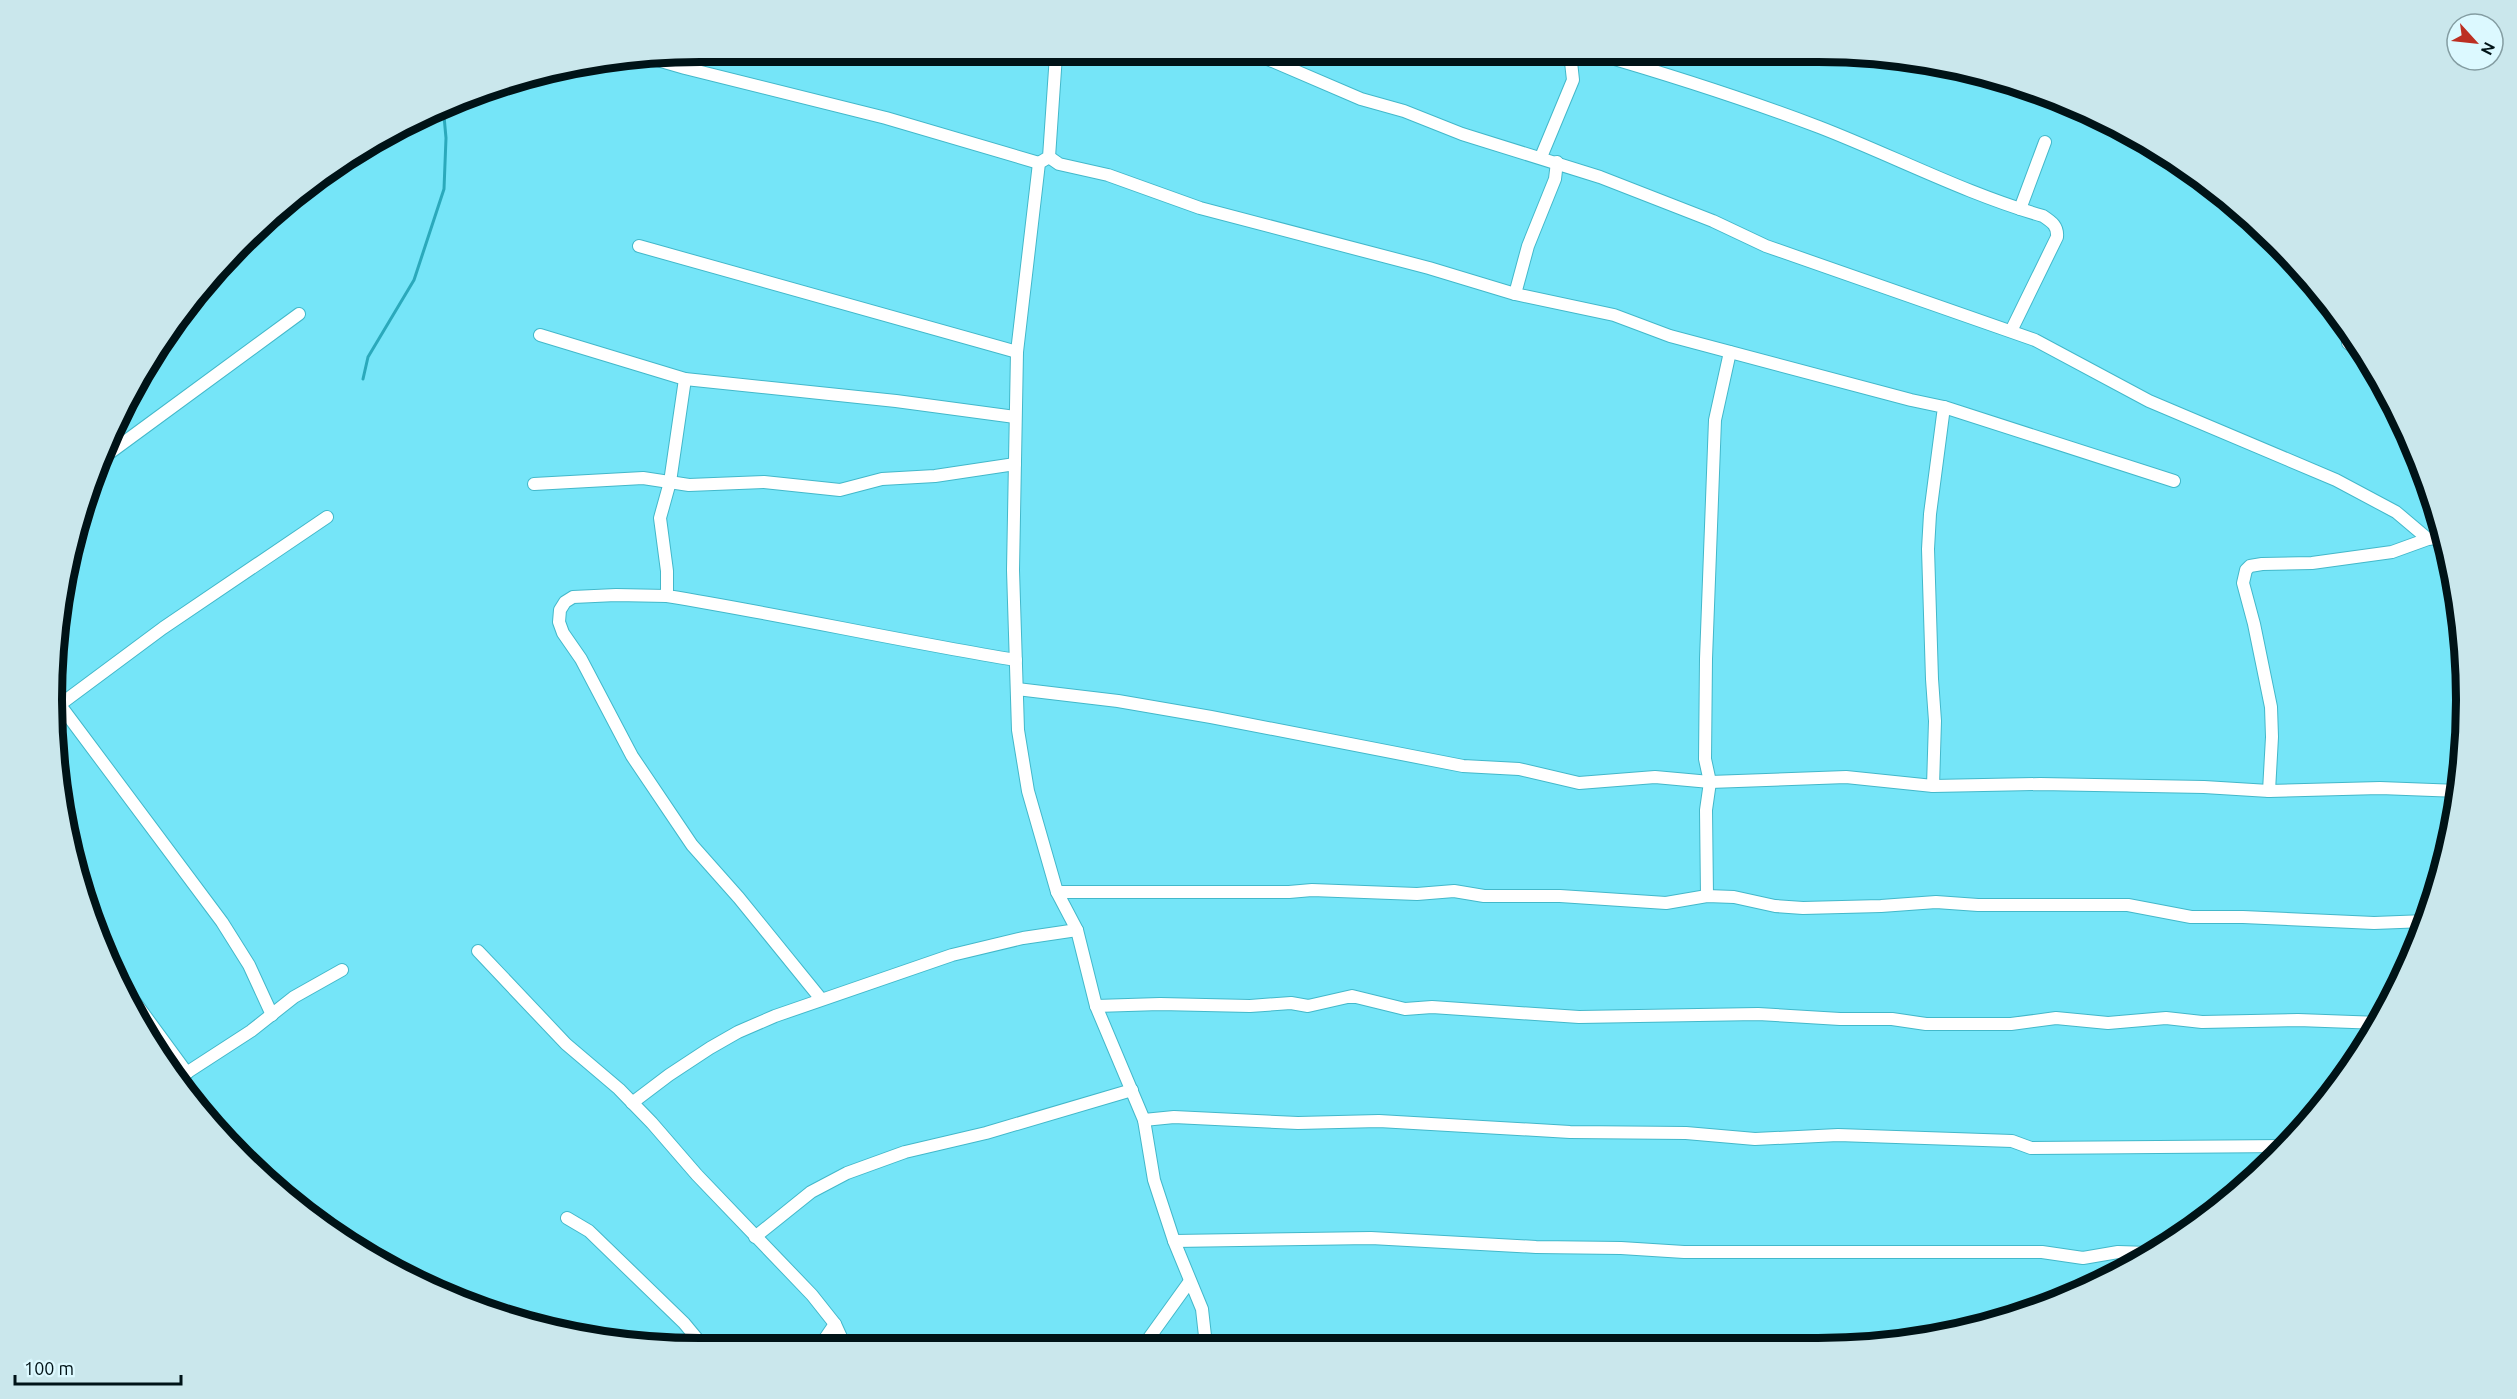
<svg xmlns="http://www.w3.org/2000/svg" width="2517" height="1399" viewBox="0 0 2517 1399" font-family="Ubuntu,sans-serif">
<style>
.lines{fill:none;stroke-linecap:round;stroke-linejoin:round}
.stream{stroke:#2ba9bb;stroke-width:3}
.minor-casing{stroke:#43b8ca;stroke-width:14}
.minor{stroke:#fff;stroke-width:12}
.rim{fill:none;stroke:#001317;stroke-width:8}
</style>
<rect width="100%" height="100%" fill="#75e5f8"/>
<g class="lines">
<path class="stream" d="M 363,379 L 368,357 L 414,280 L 444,189 L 446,138 L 443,105"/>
<defs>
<g id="minor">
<path d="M 1594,53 C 1670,75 1745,99 1819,127 C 1894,156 1966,194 2043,216 C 2052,222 2058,226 2057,237 L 2011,331"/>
<path d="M 1256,54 L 1361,99 L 1404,111 L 1462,134 L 1600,177 L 1713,221 L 1766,246 L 2035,340 L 2149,401 L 2336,480 L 2396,512 L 2428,539"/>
<path d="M 1056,55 L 1049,157 L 1039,163 L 1017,352 L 1013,570 L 1018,730 L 1028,791 L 1057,892 L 1077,930 L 1096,1006 L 1144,1120 L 1154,1180 L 1174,1241 L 1202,1309 L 1206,1345"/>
<path d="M 651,56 L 654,59 L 685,68 L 886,118 L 1039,163"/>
<path d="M 1049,157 L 1059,164 L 1108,175 L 1200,208 L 1429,268 L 1515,294 L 1614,315 L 1670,336 L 1911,400 L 1944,407 L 1930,514 L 1928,549 L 1932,679 L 1935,721 L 1933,786"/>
<path d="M 1541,157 L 1573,80 L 1570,53"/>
<path d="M 2020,209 L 2045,142"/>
<path d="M 639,246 L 1017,352"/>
<path d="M 1515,294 L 1528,246 L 1555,179 L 1557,162"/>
<path d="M 540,335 L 685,379 L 896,401 L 1015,417"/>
<path d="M 2348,343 L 2361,352"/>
<path d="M 685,379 L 670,482 L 660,518 L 667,571 L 667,596 C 784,615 899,641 1016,660"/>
<path d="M 1944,407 L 2174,481"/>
<path d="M 100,460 L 299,314"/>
<path d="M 534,484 L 643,478 L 689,485 L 764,482 L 840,490 L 882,479 L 935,476 L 1015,464"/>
<path d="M 667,596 L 616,595 L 573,597 L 565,602 L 560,610 L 559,622 L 563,633 L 581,659 L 632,756 L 692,845 L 739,898 L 821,999"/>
<path d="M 1017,689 L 1118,701 L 1211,717 L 1463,766 L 1519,769 L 1579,783 L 1655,777 L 1710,782 L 1846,777 L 1933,786 L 2040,784 L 2204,787 L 2269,791 L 2380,788 L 2459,791"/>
<path d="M 60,705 L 222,922 L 249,965 L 272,1015"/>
<path d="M 54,709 L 163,628 L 327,517"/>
<path d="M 2269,791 L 2272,737 L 2271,707 L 2254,624 L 2243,583 L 2246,570 L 2250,566 L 2262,564 L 2312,563 L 2392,552 L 2428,539 L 2445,537"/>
<path d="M 1057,892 L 1289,892 L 1312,890 L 1417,894 L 1454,891 L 1484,896 L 1560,896 L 1666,903 L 1707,896 L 1734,897 L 1775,906 L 1803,908 L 1881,906 L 1936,902 L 1978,905 L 2128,905 L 2191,917 L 2243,917 L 2374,923 L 2426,921"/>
<path d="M 1707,896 L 1706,810 L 1710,782 L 1705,759 L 1706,659 L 1715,420 L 1730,352"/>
<path d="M 478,951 L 566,1044 L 619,1089 L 652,1123 L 697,1175 L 812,1295 L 835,1324 L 845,1346"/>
<path d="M 113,972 L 187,1073"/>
<path d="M 1096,1006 L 1160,1004 L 1250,1006 L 1291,1003 L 1308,1006 L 1352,996 L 1405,1009 L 1432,1007 L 1579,1017 L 1758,1014 L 1840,1019 L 1892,1019 L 1926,1024 L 2011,1024 L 2056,1018 L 2108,1023 L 2166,1018 L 2202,1022 L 2298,1020 L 2380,1023"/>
<path d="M 177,1079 L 251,1031 L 294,997 L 342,970"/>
<path d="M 632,1103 L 669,1075 L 710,1048 L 738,1032 L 775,1016 L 952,955 L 1023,938 L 1077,930"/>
<path d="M 1144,1120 L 1174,1117 L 1298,1123 L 1379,1121 L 1570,1132 L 1686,1133 L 1755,1139 L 1838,1135 L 2012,1141 L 2031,1148 L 2285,1146"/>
<path d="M 567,1218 L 589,1231 L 684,1323 L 703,1346"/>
<path d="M 755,1237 L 811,1192 L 847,1173 L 905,1152 L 986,1133 L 1132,1090"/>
<path d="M 1174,1241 L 1371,1238 L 1536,1247 L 1621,1248 L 1684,1252 L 2042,1252 L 2083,1258 L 2118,1252 L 2149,1253"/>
<path d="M 964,1343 L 966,1346"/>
<path d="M 1144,1345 L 1190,1281"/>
<path d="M 820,1346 L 835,1324"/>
</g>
</defs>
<use href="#minor" class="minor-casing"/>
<use href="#minor" class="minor"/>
</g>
<path d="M0 0H2517V1399H0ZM700 62H1818A638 638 0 0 1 2456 700V700A638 638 0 0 1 1818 1338H700A638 638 0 0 1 62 700V700A638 638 0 0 1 700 62Z" fill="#cae7ec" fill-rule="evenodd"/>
<path class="rim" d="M700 62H1818A638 638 0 0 1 2456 700V700A638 638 0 0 1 1818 1338H700A638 638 0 0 1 62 700V700A638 638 0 0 1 700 62Z"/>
<g transform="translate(2475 42) rotate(117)"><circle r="28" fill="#dcf9ff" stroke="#849da2" stroke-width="1.5"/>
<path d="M0-4.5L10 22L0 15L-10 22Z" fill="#bc2f22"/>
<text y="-9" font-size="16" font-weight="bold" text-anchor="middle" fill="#001317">N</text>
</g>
<path d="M15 1375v9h166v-9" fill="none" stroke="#001317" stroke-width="3"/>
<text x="24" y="1375" font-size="18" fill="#001317" stroke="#dcf9ff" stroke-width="4.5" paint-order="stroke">100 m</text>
</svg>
